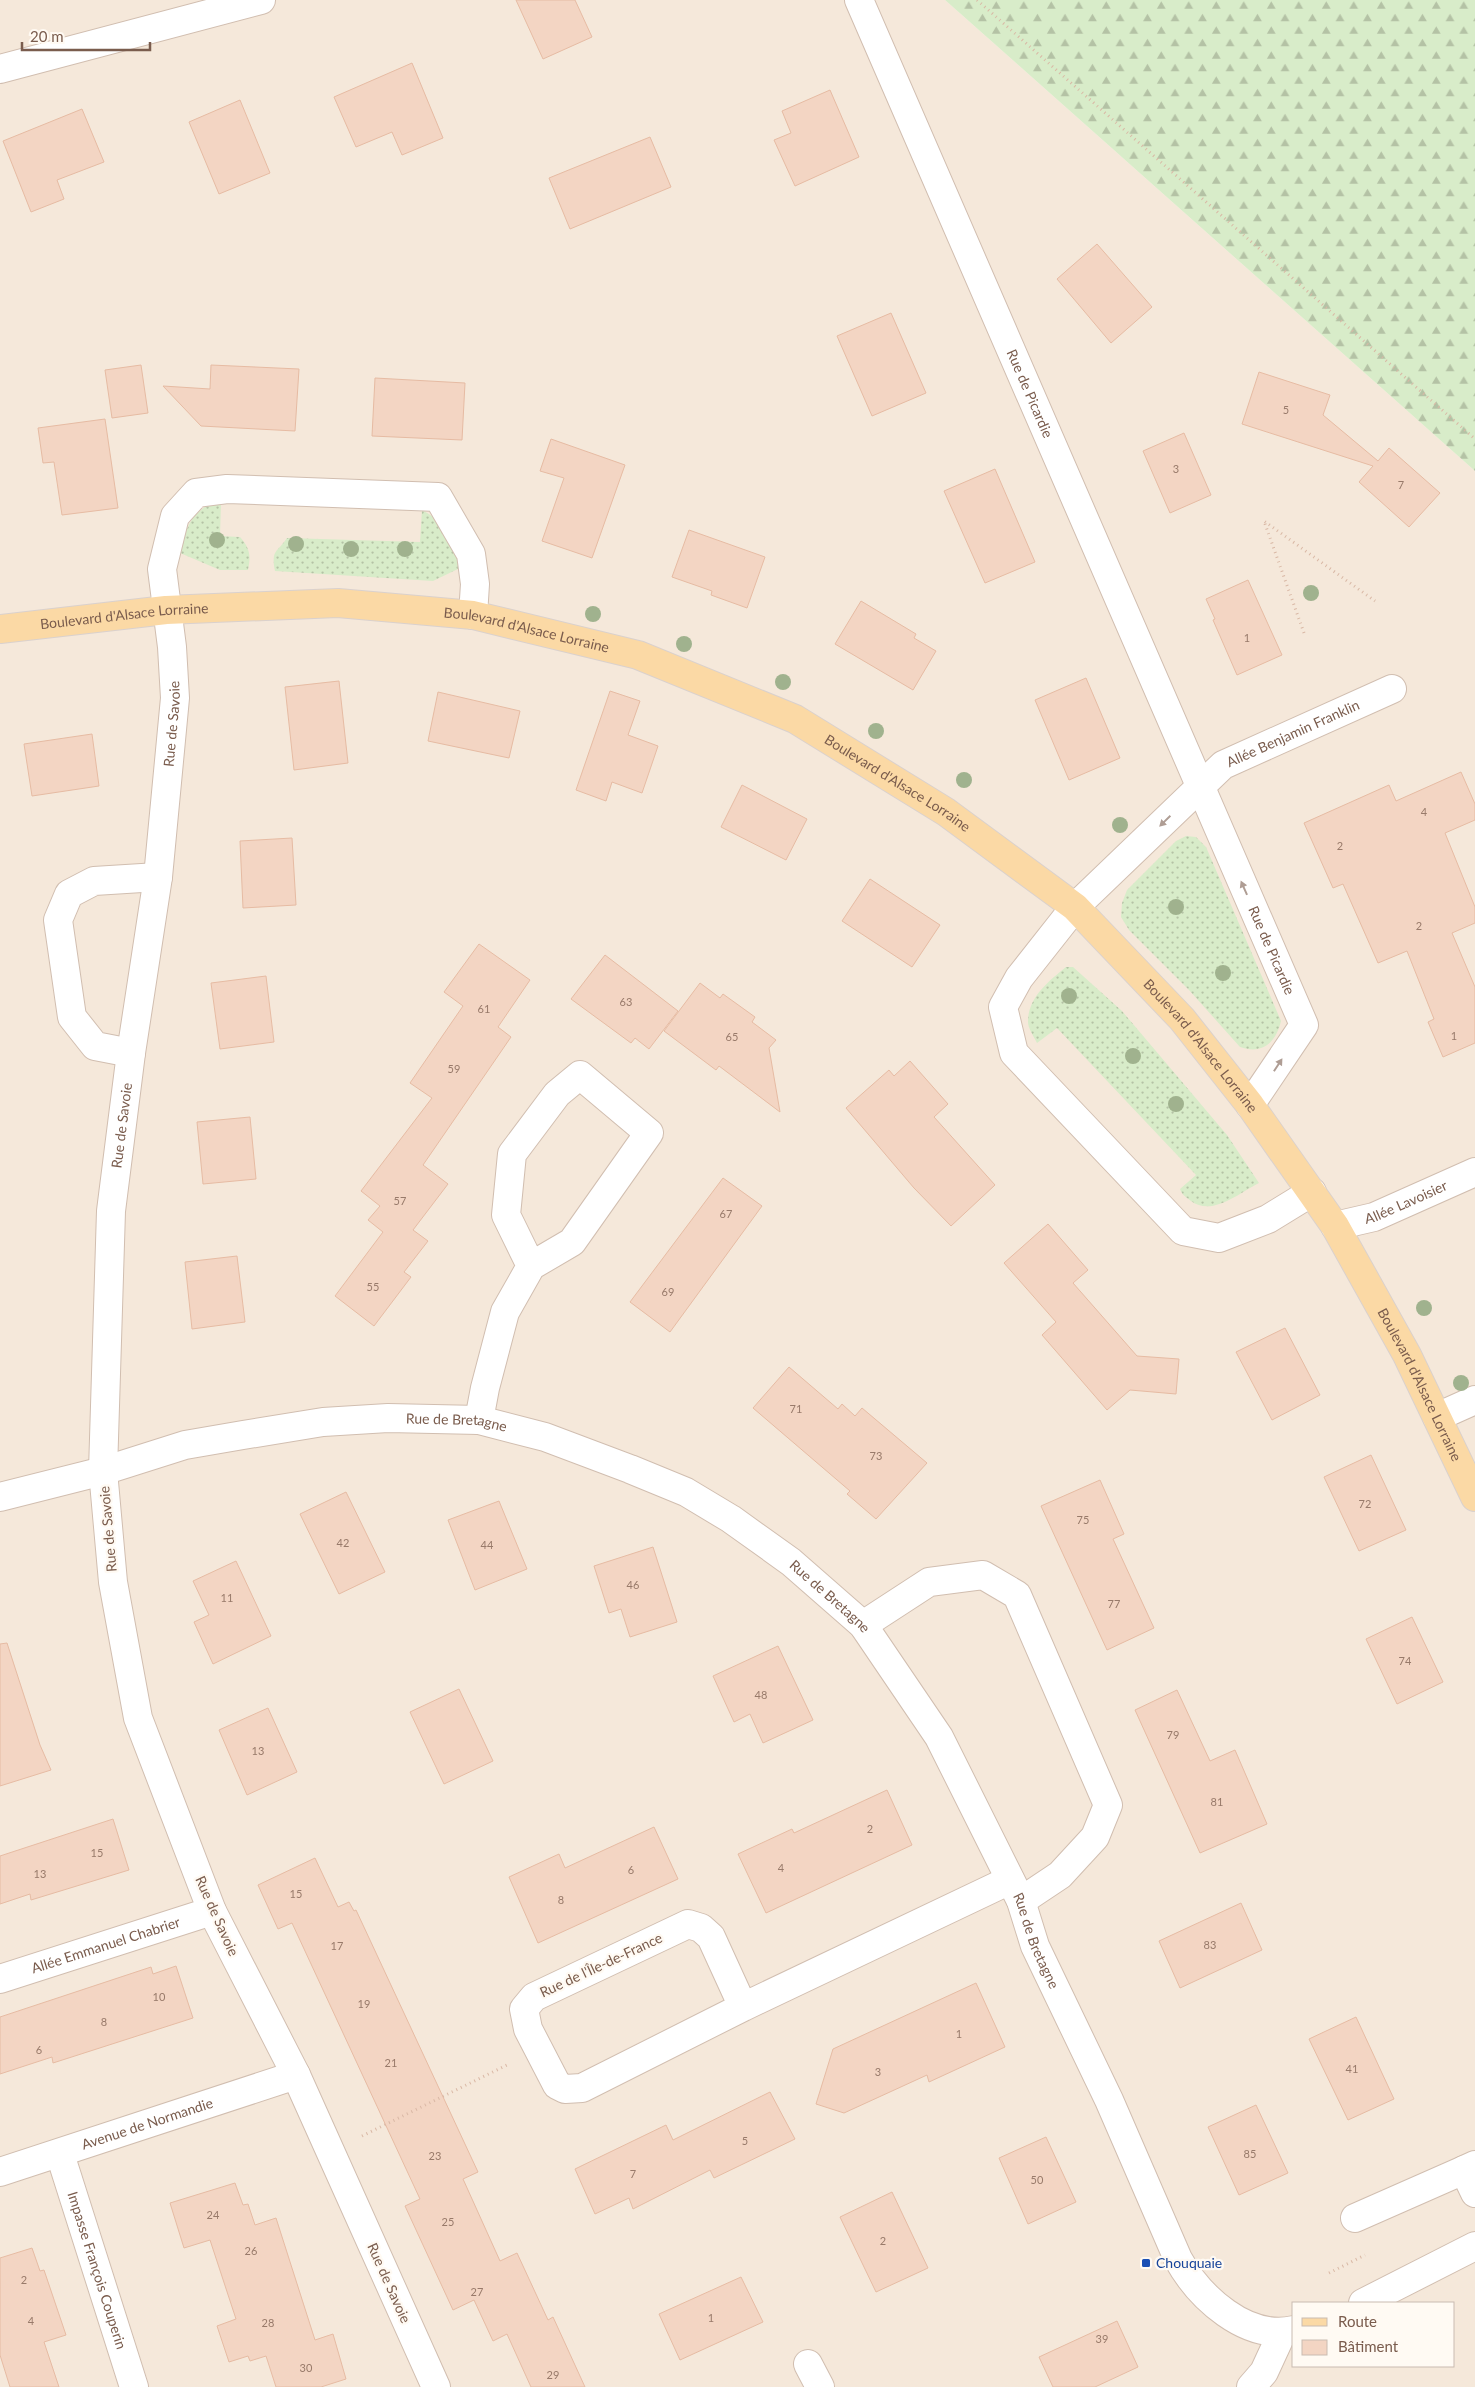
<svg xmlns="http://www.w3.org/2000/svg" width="1475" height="2387" viewBox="0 0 1475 2387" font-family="Lato,sans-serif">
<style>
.residential{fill:#f5e8da;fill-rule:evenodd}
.grass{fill:url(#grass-dots)}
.forest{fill:url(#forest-firs)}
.building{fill:#f3d5c3;stroke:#e6bba3}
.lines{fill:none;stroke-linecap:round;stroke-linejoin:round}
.minor-casing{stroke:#d1beb0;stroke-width:30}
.major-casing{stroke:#dad1cd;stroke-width:30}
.path{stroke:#d9b8a5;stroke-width:3;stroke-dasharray:1 4;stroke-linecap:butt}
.minor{stroke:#fff;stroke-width:28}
.major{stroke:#fbd9a5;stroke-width:28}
.tree{fill:#a0b28e}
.oneway{fill:#af9d94}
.transit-dot{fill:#1a4fb4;stroke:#fffaf3;stroke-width:2}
.labels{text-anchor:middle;stroke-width:4.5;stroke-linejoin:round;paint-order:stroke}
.number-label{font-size:11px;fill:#987a6a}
.street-label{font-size:14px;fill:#7a5c4d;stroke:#fffaf3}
.transit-label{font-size:14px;fill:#164399;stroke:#fffaf3;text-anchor:start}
</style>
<defs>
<pattern id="grass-dots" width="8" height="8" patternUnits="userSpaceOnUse" patternTransform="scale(1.25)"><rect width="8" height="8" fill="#d8ecc9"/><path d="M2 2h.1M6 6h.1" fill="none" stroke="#b4c2a5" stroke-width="1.8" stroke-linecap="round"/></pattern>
<pattern id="forest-firs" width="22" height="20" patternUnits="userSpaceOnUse" patternTransform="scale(1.25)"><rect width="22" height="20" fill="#d8ecc9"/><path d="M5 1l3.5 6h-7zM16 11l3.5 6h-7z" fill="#b4c2a5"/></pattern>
</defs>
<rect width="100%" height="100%" fill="#fdf6ec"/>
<path class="residential" d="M 0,0 L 945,0 L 1475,471 L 1475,2387 L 0,2387 ZM 1294,2303 L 1454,2303 L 1454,2366 L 1294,2366 Z"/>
<g class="grass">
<path d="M 213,502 L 221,503 L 220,536 L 240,537 C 250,548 251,556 248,570 L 220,570 L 180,553 C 187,528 188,516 213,502 Z"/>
<path d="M 422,510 C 449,524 451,541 462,567 L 433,581 L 275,571 C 271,549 277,553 287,538 L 420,542 Z"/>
<path d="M 1186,836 L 1196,837 L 1206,847 L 1281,1021 C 1276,1042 1263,1055 1240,1047 L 1189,990 L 1129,930 L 1121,917 L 1122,903 L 1127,890 L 1176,841 Z"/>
<path d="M 1066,967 L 1073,967 L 1122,1011 L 1227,1135 L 1259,1183 C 1239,1193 1212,1217 1191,1201 C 1186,1197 1182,1195 1180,1189 L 1196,1175 L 1057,1028 L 1037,1043 C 1034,1037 1028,1028 1028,1022 C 1028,997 1049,981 1066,967 Z"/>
</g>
<path class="forest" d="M 945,0 L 1475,0 L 1475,471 Z"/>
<g class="building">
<path d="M 516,0 L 575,0 L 592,37 L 543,59 Z"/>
<path d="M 412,63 L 443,138 L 402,155 L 392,132 L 356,147 L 334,97 Z"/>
<path d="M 830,90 L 859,157 L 795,186 L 774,140 L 791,133 L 782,111 Z"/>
<path d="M 240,100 L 270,173 L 219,194 L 189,122 Z"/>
<path d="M 82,109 L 104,162 L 57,180 L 64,199 L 31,212 L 3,141 Z"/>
<path d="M 650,137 L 671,187 L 570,229 L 549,178 Z"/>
<path d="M 1097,244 L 1152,307 L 1111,343 L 1057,279 Z"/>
<path d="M 891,313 L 926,393 L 872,416 L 837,336 Z"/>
<path d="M 141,365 L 148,413 L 112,418 L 105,370 Z"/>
<path d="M 211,365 L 299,369 L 295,431 L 201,426 L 163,386 L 210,389 Z"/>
<path d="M 1259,372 L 1330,395 L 1323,415 L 1378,461 L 1389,448 L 1440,493 L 1409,527 L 1359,482 L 1373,466 L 1242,424 Z"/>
<path d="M 375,378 L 465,383 L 462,440 L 372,436 Z"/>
<path d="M 105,419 L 118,508 L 62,515 L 54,462 L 43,463 L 38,428 Z"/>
<path d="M 1184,433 L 1211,495 L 1170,513 L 1143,451 Z"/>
<path d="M 551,439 L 625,465 L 592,558 L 542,541 L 564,478 L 540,471 Z"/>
<path d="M 995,469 L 1035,562 L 985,583 L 944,491 Z"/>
<path d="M 689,530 L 765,557 L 747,608 L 711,595 L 712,591 L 672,577 Z"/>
<path d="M 1248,580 L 1282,655 L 1237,675 L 1213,620 L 1215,619 L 1206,599 Z"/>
<path d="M 861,601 L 916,634 L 914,638 L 936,651 L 913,690 L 835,644 Z"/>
<path d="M 1086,678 L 1120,758 L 1069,780 L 1035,700 Z"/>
<path d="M 339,681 L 348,763 L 294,770 L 285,687 Z"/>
<path d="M 610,691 L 640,701 L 628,735 L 658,746 L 642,793 L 612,782 L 606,801 L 576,790 Z"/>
<path d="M 438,692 L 520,711 L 509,758 L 428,741 Z"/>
<path d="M 92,734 L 99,786 L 32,796 L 24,744 Z"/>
<path d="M 1461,772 L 1475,804 L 1475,820 L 1445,833 L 1475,907 L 1475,923 L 1452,933 L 1475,987 L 1475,1043 L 1443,1057 L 1428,1022 L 1434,1019 L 1407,951 L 1378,963 L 1343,884 L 1333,888 L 1304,823 L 1389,785 L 1396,801 Z"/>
<path d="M 742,785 L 807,819 L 786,860 L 721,827 Z"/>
<path d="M 292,838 L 296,905 L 243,908 L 240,841 Z"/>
<path d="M 870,879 L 940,925 L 912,967 L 842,921 Z"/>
<path d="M 479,944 L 530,980 L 498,1027 L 511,1037 L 423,1165 L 448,1184 L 413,1230 L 428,1241 L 404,1272 L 411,1277 L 374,1326 L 335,1296 L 383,1232 L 368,1220 L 380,1206 L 361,1191 L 432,1098 L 410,1083 L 463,1006 L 444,992 Z"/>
<path d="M 605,955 L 678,1011 L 649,1049 L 635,1038 L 631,1043 L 571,999 Z"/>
<path d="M 266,976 L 274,1042 L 220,1049 L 211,983 Z"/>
<path d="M 700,983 L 720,998 L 723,994 L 755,1017 L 752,1022 L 776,1040 L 769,1048 L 780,1112 L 719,1066 L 716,1070 L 664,1031 Z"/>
<path d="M 910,1061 L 948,1104 L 934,1117 L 995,1185 L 951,1226 L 914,1188 L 846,1108 L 889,1070 L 894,1076 Z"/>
<path d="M 250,1117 L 256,1179 L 203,1184 L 197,1122 Z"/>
<path d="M 723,1178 L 762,1206 L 670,1332 L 630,1302 Z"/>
<path d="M 1048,1224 L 1088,1270 L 1073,1283 L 1137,1356 L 1179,1359 L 1176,1394 L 1130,1390 L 1107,1410 L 1042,1335 L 1056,1322 L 1004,1263 Z"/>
<path d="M 237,1256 L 245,1322 L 192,1329 L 185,1262 Z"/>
<path d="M 1285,1328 L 1320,1395 L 1272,1420 L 1236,1352 Z"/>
<path d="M 789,1367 L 838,1409 L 842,1404 L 855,1416 L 862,1408 L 927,1463 L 876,1519 L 847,1494 L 850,1491 L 753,1408 Z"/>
<path d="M 1371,1455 L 1406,1530 L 1359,1551 L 1324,1477 Z"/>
<path d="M 1100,1480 L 1124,1534 L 1113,1539 L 1154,1628 L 1107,1650 L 1041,1506 Z"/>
<path d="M 346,1492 L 385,1572 L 339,1594 L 300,1514 Z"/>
<path d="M 499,1501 L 527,1569 L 475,1590 L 448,1520 Z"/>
<path d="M 653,1547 L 677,1622 L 630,1637 L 621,1609 L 609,1613 L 594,1566 Z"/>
<path d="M 236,1561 L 271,1636 L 213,1664 L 194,1622 L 209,1615 L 193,1581 Z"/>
<path d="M 1412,1617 L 1443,1682 L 1397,1704 L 1366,1639 Z"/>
<path d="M 7,1643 L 40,1745 L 51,1770 L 0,1786 L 0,1644 Z"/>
<path d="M 778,1646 L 813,1720 L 763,1743 L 750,1714 L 734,1722 L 713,1676 Z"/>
<path d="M 459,1689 L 493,1761 L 444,1784 L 410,1712 Z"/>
<path d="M 1177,1690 L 1210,1761 L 1235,1750 L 1267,1824 L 1200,1853 L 1135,1710 Z"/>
<path d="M 268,1708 L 297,1772 L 247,1795 L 219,1730 Z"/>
<path d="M 887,1790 L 912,1845 L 766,1913 L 738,1854 L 792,1829 L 794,1833 Z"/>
<path d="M 113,1819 L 129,1870 L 31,1900 L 30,1894 L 0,1904 L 0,1856 Z"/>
<path d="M 654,1827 L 678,1879 L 538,1943 L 509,1877 L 559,1854 L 565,1868 Z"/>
<path d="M 315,1858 L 338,1907 L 349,1902 L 354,1911 L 356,1910 L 478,2172 L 463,2179 L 500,2261 L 517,2253 L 548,2320 L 553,2317 L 585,2387 L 531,2387 L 507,2334 L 493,2341 L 474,2300 L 453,2310 L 405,2206 L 420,2199 L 292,1923 L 278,1929 L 258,1885 Z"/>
<path d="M 1241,1903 L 1262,1950 L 1180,1988 L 1159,1941 Z"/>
<path d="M 176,1966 L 193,2018 L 53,2063 L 52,2057 L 0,2074 L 0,2017 L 151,1967 L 153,1974 Z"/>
<path d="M 976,1983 L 1005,2047 L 929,2082 L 927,2075 L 844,2113 L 816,2104 L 833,2049 Z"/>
<path d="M 1356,2017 L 1394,2099 L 1348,2120 L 1309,2039 Z"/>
<path d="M 770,2092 L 795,2139 L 714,2178 L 710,2170 L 633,2209 L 629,2198 L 595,2214 L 575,2169 L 666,2125 L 673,2140 Z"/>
<path d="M 1256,2105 L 1288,2173 L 1239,2195 L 1208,2127 Z"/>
<path d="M 1046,2137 L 1076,2202 L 1028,2224 L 999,2158 Z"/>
<path d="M 235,2183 L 243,2205 L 248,2204 L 255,2225 L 276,2218 L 315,2340 L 333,2334 L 346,2379 L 321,2387 L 276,2387 L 266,2356 L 250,2361 L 248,2356 L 229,2362 L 217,2326 L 236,2319 L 210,2240 L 184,2248 L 170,2203 Z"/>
<path d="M 892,2192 L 928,2268 L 876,2292 L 840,2217 Z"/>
<path d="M 32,2248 L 40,2271 L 44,2270 L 66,2335 L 44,2342 L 59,2387 L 10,2387 L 0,2355 L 0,2258 Z"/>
<path d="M 741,2277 L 763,2322 L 680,2360 L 659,2314 Z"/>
<path d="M 1117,2321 L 1138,2367 L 1095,2387 L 1053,2387 L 1039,2357 Z"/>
</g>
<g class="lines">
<defs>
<g id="minor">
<path id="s1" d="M 859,0 L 1304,1025 L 1250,1105"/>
<path d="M 0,69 L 261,0"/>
<path d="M 131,1053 L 95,1046 L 72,1017 L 58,920 L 69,894 L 94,881 L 158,877"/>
<path id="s2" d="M 1312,1192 L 1268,1219 L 1219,1238 L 1183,1231 L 1014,1053 L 1003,1007 L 1019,978 L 1075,907 L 1223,765 L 1392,689"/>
<path id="s3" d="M 1335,1226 L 1374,1217 L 1475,1172"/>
<path d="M 1437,1417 L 1475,1400"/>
<path d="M 479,1420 L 485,1388 L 505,1312 L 531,1266 L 572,1242 L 649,1133 L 580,1075 L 557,1094 L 512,1154 L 506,1215 L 531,1266"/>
<path id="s4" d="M 0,1497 L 103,1471 L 185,1445 L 243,1435 L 323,1422 L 388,1418 L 479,1420 L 545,1437 L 630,1469 L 686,1492 L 731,1519 L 791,1562 L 863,1625 L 939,1737 L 1021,1901 L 1035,1946 L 1109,2100 L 1178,2259 C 1199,2297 1246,2341 1294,2330"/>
<path d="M 863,1625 L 929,1582 L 983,1575 L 1017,1595 L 1108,1805 L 1095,1837 L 1060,1875 L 1021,1901"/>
<path id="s5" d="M 0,1979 L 212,1911"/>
<path d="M 743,2007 L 711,1937 L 701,1928 L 688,1924 L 534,1997 L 524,2009 L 528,2029 L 557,2085 L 565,2089 L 582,2088 L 743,2007 L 1010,1880"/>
<path id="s6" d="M 60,2154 L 134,2387"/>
<path d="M 1475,2165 L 1464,2170 L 1475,2193"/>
<path id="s7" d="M 0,2172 L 296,2075"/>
<path d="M 1355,2218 L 1464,2170"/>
<path d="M 1363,2303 L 1475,2246"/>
<path d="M 808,2364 L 820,2387"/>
<path id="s8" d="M 436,2387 L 296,2075 L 212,1911 L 138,1718 L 113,1582 L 103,1471 L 111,1211 L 131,1053 L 158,877 L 175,698 L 172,647 L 162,569 L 175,516 L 196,493 L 227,489 L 438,497 L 471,554 L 475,584 L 473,615"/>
<path d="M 1251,2387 L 1264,2372 L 1282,2333"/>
</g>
<g id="major">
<path id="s9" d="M 0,629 L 166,610 L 338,603 L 473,615 L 638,655 L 795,719 L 946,812 L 1075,907 L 1182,1019 L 1250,1105 L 1335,1226 L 1407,1355 L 1475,1497"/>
</g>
</defs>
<use href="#minor" class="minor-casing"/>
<use href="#major" class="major-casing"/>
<g class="path">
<path d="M 977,0 L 1475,439"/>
<path d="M 1304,633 L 1264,521 L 1375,601"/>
<path d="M 362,2136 L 507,2065"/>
<path d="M 1329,2273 L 1365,2255"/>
</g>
<use href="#minor" class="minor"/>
<use href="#major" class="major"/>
</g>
<g class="tree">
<circle cx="217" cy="540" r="8"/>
<circle cx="296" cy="544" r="8"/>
<circle cx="351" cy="549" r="8"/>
<circle cx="405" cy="549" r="8"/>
<circle cx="1311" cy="593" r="8"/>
<circle cx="593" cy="614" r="8"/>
<circle cx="684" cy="644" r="8"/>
<circle cx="783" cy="682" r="8"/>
<circle cx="876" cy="731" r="8"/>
<circle cx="964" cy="780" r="8"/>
<circle cx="1120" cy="825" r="8"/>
<circle cx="1176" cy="907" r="8"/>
<circle cx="1223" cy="973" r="8"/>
<circle cx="1069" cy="996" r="8"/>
<circle cx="1133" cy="1056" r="8"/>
<circle cx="1176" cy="1104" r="8"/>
<circle cx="1424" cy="1308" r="8"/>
<circle cx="1461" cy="1383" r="8"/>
</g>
<defs><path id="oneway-solid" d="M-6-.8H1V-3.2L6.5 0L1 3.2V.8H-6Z" transform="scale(1.25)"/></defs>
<g class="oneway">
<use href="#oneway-solid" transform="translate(1165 821) rotate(136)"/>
<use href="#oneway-solid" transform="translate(1244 888) rotate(-114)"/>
<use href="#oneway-solid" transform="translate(1278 1065) rotate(-57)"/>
</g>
<rect class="transit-dot" x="1141" y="2258" width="10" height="10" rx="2.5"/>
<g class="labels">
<g class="number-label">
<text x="1286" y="414">5</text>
<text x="1176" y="473">3</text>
<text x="1401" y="489">7</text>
<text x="1247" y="642">1</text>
<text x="1424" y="816">4</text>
<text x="1340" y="850">2</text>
<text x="1419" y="930">2</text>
<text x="626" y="1006">63</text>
<text x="484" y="1013">61</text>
<text x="1454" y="1040">1</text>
<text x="732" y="1041">65</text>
<text x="454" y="1073">59</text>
<text x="400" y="1205">57</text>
<text x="726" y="1218">67</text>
<text x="373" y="1291">55</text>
<text x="668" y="1296">69</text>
<text x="796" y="1413">71</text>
<text x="876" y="1460">73</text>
<text x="1365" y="1508">72</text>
<text x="1083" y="1524">75</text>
<text x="343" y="1547">42</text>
<text x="487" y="1549">44</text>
<text x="633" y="1589">46</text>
<text x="227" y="1602">11</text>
<text x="1114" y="1608">77</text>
<text x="1405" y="1665">74</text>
<text x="761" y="1699">48</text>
<text x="1173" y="1739">79</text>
<text x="258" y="1755">13</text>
<text x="1217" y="1806">81</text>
<text x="870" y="1833">2</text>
<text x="97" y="1857">15</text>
<text x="781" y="1872">4</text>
<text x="631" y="1874">6</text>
<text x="40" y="1878">13</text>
<text x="296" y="1898">15</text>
<text x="561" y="1904">8</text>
<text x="1210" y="1949">83</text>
<text x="337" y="1950">17</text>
<text x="159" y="2001">10</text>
<text x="364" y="2008">19</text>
<text x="104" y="2026">8</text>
<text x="959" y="2038">1</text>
<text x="39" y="2054">6</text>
<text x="391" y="2067">21</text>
<text x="1352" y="2073">41</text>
<text x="878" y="2076">3</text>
<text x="745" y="2145">5</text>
<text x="1250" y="2158">85</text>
<text x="435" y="2160">23</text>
<text x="633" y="2178">7</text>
<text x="1037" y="2184">50</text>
<text x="213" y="2219">24</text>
<text x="448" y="2226">25</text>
<text x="883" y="2245">2</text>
<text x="251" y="2255">26</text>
<text x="24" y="2284">2</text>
<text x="477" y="2296">27</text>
<text x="711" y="2322">1</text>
<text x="31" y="2325">4</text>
<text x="268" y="2327">28</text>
<text x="1102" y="2343">39</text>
<text x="306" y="2372">30</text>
<text x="553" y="2379">29</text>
</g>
<g class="street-label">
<text dy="5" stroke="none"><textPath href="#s1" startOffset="429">Rue de Picardie</textPath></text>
<text dy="5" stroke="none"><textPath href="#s9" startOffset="125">Boulevard d'Alsace Lorraine</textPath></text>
<text dy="5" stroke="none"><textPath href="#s9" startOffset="530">Boulevard d'Alsace Lorraine</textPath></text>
<text dy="5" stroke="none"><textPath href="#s8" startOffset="1734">Rue de Savoie</textPath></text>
<text dy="5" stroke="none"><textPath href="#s2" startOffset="839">Allée Benjamin Franklin</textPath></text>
<text dy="5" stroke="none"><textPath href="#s9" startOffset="935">Boulevard d'Alsace Lorraine</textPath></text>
<text dy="5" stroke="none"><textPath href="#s1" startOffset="1036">Rue de Picardie</textPath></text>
<text dy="5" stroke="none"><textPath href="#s9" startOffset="1339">Boulevard d'Alsace Lorraine</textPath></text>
<text dy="5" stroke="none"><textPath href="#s8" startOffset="1329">Rue de Savoie</textPath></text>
<text dy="5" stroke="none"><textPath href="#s3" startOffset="75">Allée Lavoisier</textPath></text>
<text dy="5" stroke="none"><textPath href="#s9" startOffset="1744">Boulevard d'Alsace Lorraine</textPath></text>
<text dy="5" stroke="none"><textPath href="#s4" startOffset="466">Rue de Bretagne</textPath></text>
<text transform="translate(108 1529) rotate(-95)" y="5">Rue de Savoie</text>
<text dy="5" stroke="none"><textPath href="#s4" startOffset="886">Rue de Bretagne</textPath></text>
<text transform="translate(217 1916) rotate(66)" y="5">Rue de Savoie</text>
<text dy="5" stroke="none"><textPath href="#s4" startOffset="1291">Rue de Bretagne</textPath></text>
<text dy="5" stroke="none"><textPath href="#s5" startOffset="111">Allée Emmanuel Chabrier</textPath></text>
<text transform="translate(601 1965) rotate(-25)" y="5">Rue de l'Île-de-France</text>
<text dy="5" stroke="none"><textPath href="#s7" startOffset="155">Avenue de Normandie</textPath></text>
<text dy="5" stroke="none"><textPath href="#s6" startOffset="122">Impasse François Couperin</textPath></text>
<text transform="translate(389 2283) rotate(66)" y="5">Rue de Savoie</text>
</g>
<g class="transit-label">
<text x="1156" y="2268">Chouquaie</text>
</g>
</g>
<rect x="1292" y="2302" width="162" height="65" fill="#fffaf3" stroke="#cabbb1"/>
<rect x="1302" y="2318" width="25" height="8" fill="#fbd9a5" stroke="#cabbb1"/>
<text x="1338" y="2327" font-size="15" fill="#7a5c4d">Route</text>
<rect x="1302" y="2340" width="25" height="15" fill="#f3d5c3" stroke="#cabbb1"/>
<text x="1338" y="2352" font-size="15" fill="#7a5c4d">Bâtiment</text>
<path d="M22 42v8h128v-8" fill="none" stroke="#7a5c4d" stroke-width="2.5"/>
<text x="30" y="42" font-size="15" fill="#7a5c4d" stroke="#fffaf3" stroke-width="4" paint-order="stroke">20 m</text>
</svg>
